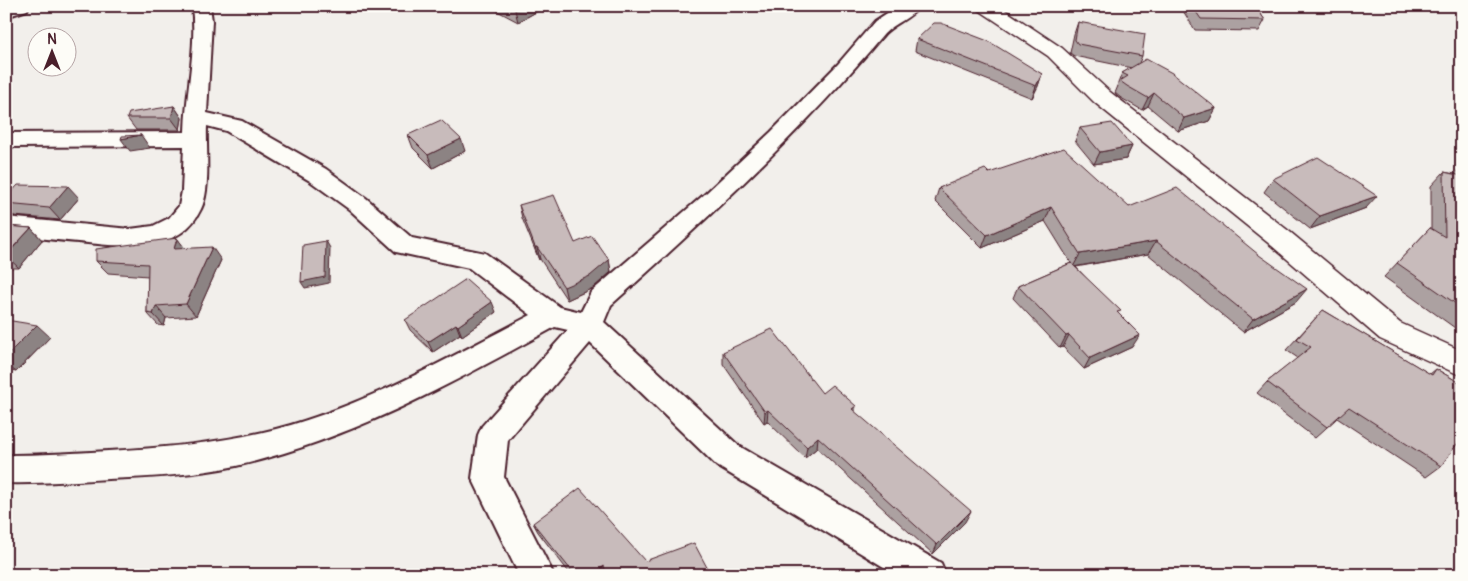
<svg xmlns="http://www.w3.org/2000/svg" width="1468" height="581" viewBox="0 0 1468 581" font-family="Pangolin,sans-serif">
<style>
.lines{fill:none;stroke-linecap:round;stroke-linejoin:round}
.street-casing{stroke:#4a1f2b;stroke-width:4}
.secondary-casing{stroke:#4a1f2b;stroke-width:3}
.street{fill:#fdfcf7;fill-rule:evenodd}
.secondary{fill:#fdfcf7;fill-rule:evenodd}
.wall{fill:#aca1a1;stroke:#4a1f2b}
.shaded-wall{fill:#8c8383;stroke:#4a1f2b}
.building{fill:#c8bbbb;stroke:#4a1f2b}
</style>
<rect width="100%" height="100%" fill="#f2efeb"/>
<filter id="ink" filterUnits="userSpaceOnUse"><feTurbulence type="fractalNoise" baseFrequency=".02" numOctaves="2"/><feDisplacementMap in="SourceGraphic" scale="10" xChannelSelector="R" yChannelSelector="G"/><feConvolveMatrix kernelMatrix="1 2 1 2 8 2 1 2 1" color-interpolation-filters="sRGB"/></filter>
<g filter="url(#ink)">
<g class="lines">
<defs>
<g id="street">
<path d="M 6,6 L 29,6 L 27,10 L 6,17 Z"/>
<path d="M 192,6 L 210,6 L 212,21 L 207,113 L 242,121 L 326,169 L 366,198 L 412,238 L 485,253 L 560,307 L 581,312 L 591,292 L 706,193 L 771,132 L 838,64 L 875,21 L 898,6 L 920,6 C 912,18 894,23 884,34 C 801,133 707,219 611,305 L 604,322 L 739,446 L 941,563 L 946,575 L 897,575 L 717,466 L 590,343 L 508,440 L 504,477 L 554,575 L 519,575 L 472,478 L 478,435 L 482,426 L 568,330 L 555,327 C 453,383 350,440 236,466 C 194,475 151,477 108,479 C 74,481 40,484 6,483 L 6,455 C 40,455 74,453 108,451 C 165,448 221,443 276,429 C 366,405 449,358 531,315 L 469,268 L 396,252 L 350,210 L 310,181 L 226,131 L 207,126 C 206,149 211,189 201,209 C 179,256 120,246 78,242 C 54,240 30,237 6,235 L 6,217 L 130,229 L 153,226 L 169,218 L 179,206 L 182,191 L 184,146 L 6,147 L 6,133 L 185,132 C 186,90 197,48 192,6 Z"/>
</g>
<path id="secondary" d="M 976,6 L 999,6 L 1062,48 L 1110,92 L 1290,232 L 1400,323 L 1462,351 L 1462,376 L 1380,339 L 1272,246 L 1094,102 L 1048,56 L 979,10 Z"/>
</defs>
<use href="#street" class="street-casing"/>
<use href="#secondary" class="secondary-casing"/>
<use href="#street" class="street"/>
<use href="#secondary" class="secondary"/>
</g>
<g class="wall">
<path d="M 488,6 L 547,6 L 518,22 Z"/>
<path d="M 1180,6 L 1255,6 L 1265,20 L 1259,31 L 1195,30 Z"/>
<path d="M 1078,22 L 1142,56 L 1139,63 L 1216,108 L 1209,121 L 1178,131 L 1148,106 L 1142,110 L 1121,98 L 1115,93 L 1118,86 L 1117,86 L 1122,73 L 1132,68 L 1074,56 L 1070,53 L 1074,34 Z"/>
<path d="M 917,39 L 1042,74 L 1038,86 L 1032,98 L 915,51 Z"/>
<path d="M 174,106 L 182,118 L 180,130 L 136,130 L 127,118 Z"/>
<path d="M 1080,128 L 1132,146 L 1126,159 L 1094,164 L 1075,141 Z"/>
<path d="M 408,135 L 465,151 L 433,168 L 413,148 Z"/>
<path d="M 1462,166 L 1462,333 L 1384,277 L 1430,228 L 1431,228 L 1431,186 L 1444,172 L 1455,174 Z"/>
<path d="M 989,173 L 1129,207 L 1296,302 L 1243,332 L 1148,254 L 1076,267 L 1119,314 L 1132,347 L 1084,369 L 1063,347 L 1060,348 L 1013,298 L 1018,286 L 1071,263 L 1045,221 L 982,248 L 935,201 L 939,188 Z"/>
<path d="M 1273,179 L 1366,208 L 1310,229 L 1264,192 Z"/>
<path d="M 6,198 L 79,198 L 60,220 L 14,216 L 6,208 Z"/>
<path d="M 519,205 L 575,243 L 609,260 L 611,272 L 593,288 L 567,300 L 540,259 L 539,260 L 522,218 Z"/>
<path d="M 6,226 L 31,228 L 42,240 L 19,268 L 6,268 Z"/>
<path d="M 177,238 L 185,249 L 221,260 L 196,316 L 166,318 L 164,326 L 158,325 L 147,313 L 148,276 L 108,273 L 96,261 Z"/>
<path d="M 1323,310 L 1430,374 L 1436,369 L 1462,384 L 1462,442 L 1458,445 L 1457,444 L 1441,466 L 1426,477 L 1337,418 L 1315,438 L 1257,393 L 1267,382 L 1298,358 L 1286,350 Z"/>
<path d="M 496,312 L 462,336 L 460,334 L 433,352 L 410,330 L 405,320 Z"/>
<path d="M 6,320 L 50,337 L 16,372 L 6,370 Z"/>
<path d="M 723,352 L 822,393 L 855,412 L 965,522 L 933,554 L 817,448 L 805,458 L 767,421 L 764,423 L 723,364 Z"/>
<path d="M 533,523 L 645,561 L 711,575 L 571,575 L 538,532 Z"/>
</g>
<g class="shaded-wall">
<path d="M 522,6 L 547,6 L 518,22 L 515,10 Z"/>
<path d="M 1042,74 L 1038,86 L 1032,98 L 1036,86 Z"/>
<path d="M 1154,93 L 1148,106 L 1142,110 L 1148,98 Z"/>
<path d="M 174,106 L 182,118 L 180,130 L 171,118 Z"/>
<path d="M 1216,108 L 1209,121 L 1178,131 L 1184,118 Z"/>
<path d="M 141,135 L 150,148 L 130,151 L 121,139 Z"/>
<path d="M 461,139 L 465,151 L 433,168 L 428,155 Z"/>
<path d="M 1132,146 L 1126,159 L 1094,164 L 1100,152 Z"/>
<path d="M 68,186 L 79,198 L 60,220 L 49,208 Z"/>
<path d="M 1377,196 L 1366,208 L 1310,229 L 1320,216 Z"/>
<path d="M 1051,207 L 1045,221 L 982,248 L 987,235 Z"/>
<path d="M 31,228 L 42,240 L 19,268 L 6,256 Z"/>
<path d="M 177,238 L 187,251 L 174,249 Z"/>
<path d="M 326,241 L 330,248 L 329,283 L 305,288 L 301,282 Z"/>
<path d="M 1156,241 L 1148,254 L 1073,267 L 1080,254 Z"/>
<path d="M 212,247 L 221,260 L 196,316 L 186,304 Z"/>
<path d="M 535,247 L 537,247 L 540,259 L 539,260 Z"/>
<path d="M 609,260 L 611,272 L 593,288 L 567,300 L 564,287 Z"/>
<path d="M 1307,289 L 1296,302 L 1243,332 L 1253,319 Z"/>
<path d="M 492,302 L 496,312 L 462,336 L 458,326 Z"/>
<path d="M 156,306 L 166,318 L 164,326 L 153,314 Z"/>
<path d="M 456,324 L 460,334 L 433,352 L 428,342 Z"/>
<path d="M 37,325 L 50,337 L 16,372 L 6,364 L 6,356 Z"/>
<path d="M 1069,335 L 1063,347 L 1060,348 L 1066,336 Z"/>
<path d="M 1140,335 L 1132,347 L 1084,369 L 1090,358 Z"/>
<path d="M 856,406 L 854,417 L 852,409 Z"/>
<path d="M 768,410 L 767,421 L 764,423 L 765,412 Z"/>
<path d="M 818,437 L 817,448 L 805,458 L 807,447 Z"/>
<path d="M 971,511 L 965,522 L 933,554 L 937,545 Z"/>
<path d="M 604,566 L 607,575 L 593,575 Z"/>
</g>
<g class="building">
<path d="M 508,6 L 522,6 L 515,10 Z"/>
<path d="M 1192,6 L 1255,6 L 1265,20 L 1201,19 Z"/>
<path d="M 1078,22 L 1145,34 L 1142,56 L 1078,44 L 1075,40 Z"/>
<path d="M 934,23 L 941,23 L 988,41 L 1042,74 L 1036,86 L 917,39 Z"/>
<path d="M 1146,59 L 1172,73 L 1216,108 L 1184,118 L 1154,93 L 1148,98 L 1127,86 L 1120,81 L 1128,76 L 1122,73 Z"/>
<path d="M 174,106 L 171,118 L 127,118 L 129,113 Z"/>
<path d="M 441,120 L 461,139 L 428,155 L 408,135 Z"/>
<path d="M 1112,123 L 1132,146 L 1100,152 L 1080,128 Z"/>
<path d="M 141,135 L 121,139 L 122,136 Z"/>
<path d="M 1064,148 L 1129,207 L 1177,188 L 1259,255 L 1307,289 L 1253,319 L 1156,241 L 1080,254 L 1051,207 L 987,235 L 939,188 L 985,169 L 989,173 Z"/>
<path d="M 1318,157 L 1377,196 L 1320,216 L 1273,179 Z"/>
<path d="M 1444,172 L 1462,176 L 1462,308 L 1397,263 L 1430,228 L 1445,237 Z"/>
<path d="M 18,185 L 68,186 L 49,208 L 6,204 L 6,198 Z"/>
<path d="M 554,195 L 575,243 L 592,236 L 609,260 L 590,276 L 564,287 L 537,247 L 535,247 L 519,205 Z"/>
<path d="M 6,226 L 31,228 L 6,255 Z"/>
<path d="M 177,238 L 174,249 L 212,247 L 186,304 L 156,306 L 153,314 L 147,313 L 148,264 L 96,261 L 96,249 Z"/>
<path d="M 326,241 L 325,277 L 301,282 L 303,245 Z"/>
<path d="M 1071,263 L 1121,311 L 1117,312 L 1140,335 L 1090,358 L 1069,335 L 1066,336 L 1018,286 Z"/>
<path d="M 466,279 L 492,302 L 458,326 L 456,324 L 428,342 L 405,320 Z"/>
<path d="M 1323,310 L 1432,375 L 1436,369 L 1462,384 L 1462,437 L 1441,466 L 1349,407 L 1327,427 L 1267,382 L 1311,347 L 1297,339 Z"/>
<path d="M 6,320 L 37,325 L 6,356 Z"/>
<path d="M 772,329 L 822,393 L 832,385 L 856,406 L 852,409 L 971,511 L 937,545 L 818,437 L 807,447 L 768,410 L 765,412 L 723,352 Z"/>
<path d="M 580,488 L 645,561 L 694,543 L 711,575 L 607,575 L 604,566 L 593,575 L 575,575 L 533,523 Z"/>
</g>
</g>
<rect width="1468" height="581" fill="none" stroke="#fdfcf7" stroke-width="25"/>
<rect x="12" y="12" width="1443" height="556" fill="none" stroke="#4a1f2b" stroke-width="2" filter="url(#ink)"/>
<g transform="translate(52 52)"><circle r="24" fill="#fdfcf7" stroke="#b5a4a5"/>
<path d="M0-4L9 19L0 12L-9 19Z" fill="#4a1f2b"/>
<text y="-8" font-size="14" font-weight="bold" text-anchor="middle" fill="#4a1f2b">N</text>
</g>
</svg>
